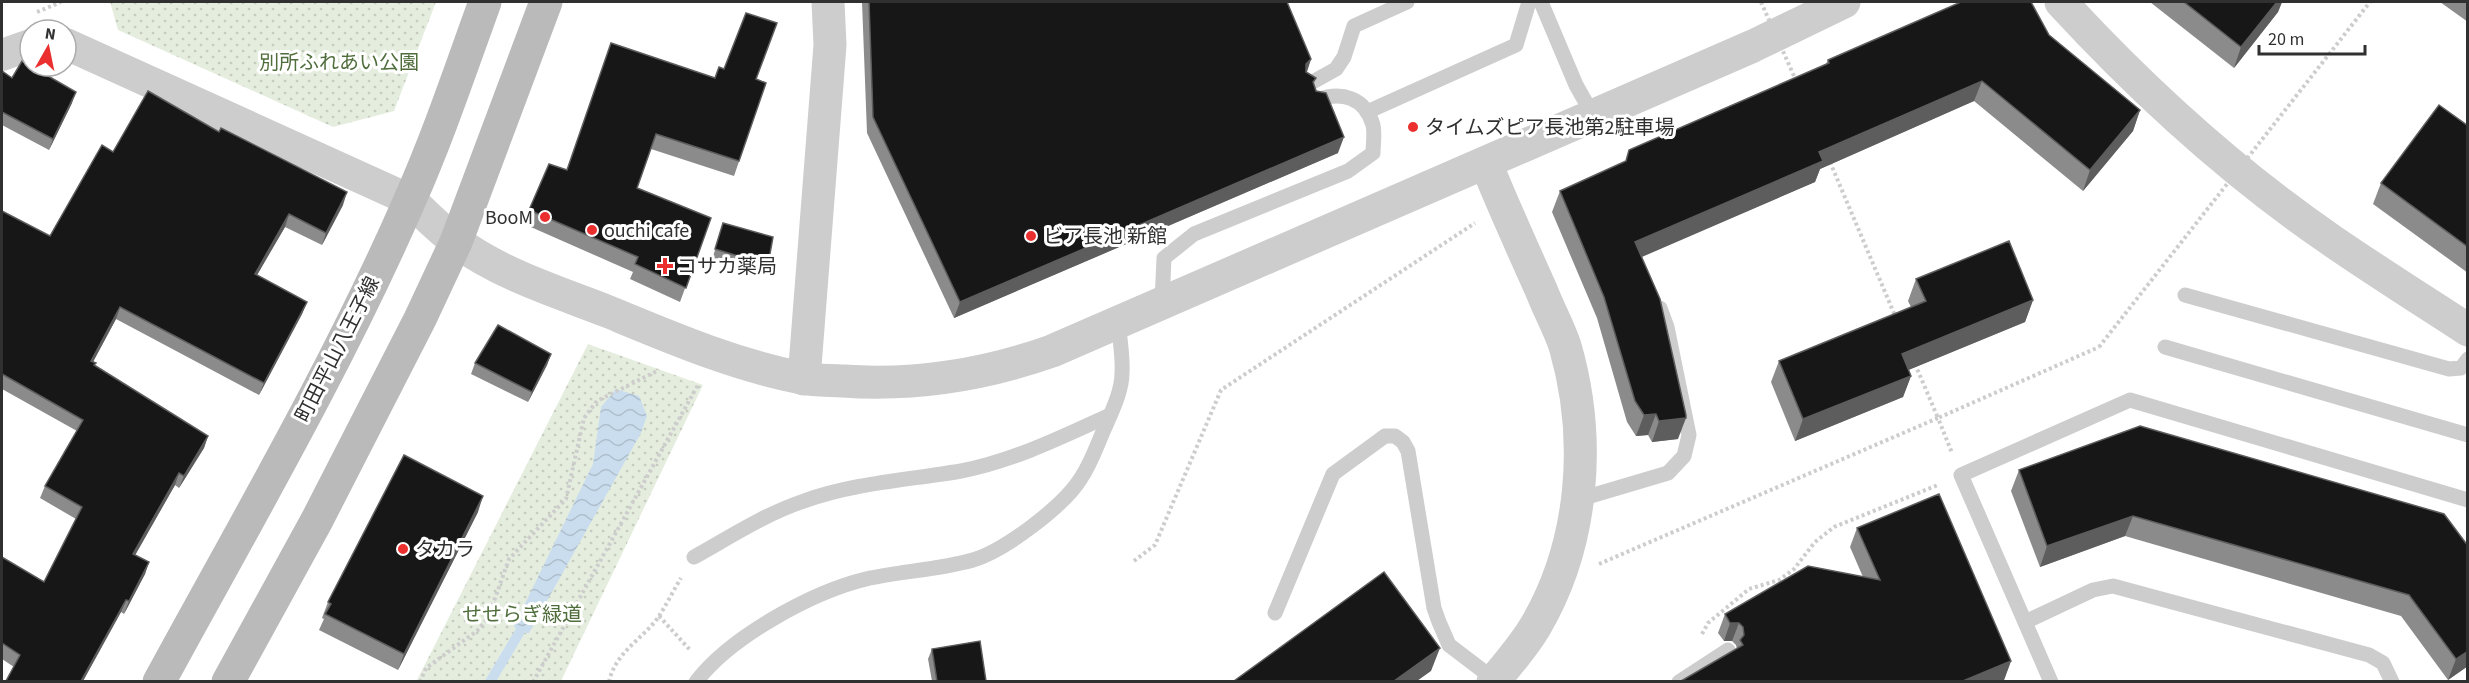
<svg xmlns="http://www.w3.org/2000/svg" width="2469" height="683" viewBox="0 0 2469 683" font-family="'Source Sans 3','Noto Sans JP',sans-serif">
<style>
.grass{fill:url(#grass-dots)}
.water{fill:url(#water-waves)}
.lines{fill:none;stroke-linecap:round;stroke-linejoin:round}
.stream{stroke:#caddee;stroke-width:10}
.path{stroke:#cdcdcd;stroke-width:4;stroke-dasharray:3 3;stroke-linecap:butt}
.service{stroke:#cdcdcd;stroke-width:15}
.minor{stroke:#cdcdcd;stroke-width:32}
.tertiary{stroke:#cdcdcd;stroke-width:33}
.secondary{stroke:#bababa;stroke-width:33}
.path-bridge{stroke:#cdcdcd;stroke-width:4;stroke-dasharray:3 3;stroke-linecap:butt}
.wall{fill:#8b8b8b}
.shaded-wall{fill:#5d5d5d}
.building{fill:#171717;stroke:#5d5d5d;stroke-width:1.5}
.poi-dot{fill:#eb2e2e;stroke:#fff;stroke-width:2}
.labels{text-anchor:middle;stroke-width:6;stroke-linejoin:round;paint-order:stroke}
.park-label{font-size:20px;fill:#4f6e3b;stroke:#fff}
.poi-label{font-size:20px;fill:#303030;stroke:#fff;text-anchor:start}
.street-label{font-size:20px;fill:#303030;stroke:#fff}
</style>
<defs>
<pattern id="grass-dots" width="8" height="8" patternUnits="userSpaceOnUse" patternTransform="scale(1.5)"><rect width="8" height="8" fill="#e5eede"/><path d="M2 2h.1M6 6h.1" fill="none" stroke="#c5ccbf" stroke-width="1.8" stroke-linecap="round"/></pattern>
<pattern id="water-waves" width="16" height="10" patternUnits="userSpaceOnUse" patternTransform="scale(1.5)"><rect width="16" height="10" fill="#caddee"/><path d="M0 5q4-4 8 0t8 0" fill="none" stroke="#aebecc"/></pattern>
</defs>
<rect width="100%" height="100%" fill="#fff"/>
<g class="grass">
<path d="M 110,2 L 436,2 L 394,111 L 333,127 L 118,30 Z"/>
<path d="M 588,344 L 703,385 L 561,681 L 416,682 Z"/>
</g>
<path class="water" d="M 616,389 L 639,396 L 647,416 L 641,433 L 529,633 L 519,633 L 514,626 L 593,464 L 601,407 Z"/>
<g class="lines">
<path class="stream" d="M 490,682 L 519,633"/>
<g class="path">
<path d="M 37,12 L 61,2"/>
<path d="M 1830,162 L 1896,318"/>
<path d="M 1915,364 L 1938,418 L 2099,347"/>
<path d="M 1134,561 L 1155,545 L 1221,390 L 1475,223"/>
<path d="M 1599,564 L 1938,418 L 1952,453"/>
<path d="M 659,616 L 691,651"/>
<path d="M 1702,634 L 1708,623 L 1749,589 L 1779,580 L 1794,569 L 1815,542 L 1834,527 L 1938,485"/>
<path d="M 420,682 L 426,668 L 477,631 L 488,618 L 509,559 L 566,499 L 584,418 L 597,401 L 659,370"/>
<path d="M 533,682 L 699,383"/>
<path d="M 609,682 C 615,653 641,640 657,619 C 666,606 673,591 681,578"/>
</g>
<g class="service">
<path d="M 1541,2 L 1576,85 L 1594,117"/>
<path d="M 1309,84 L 1336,69 L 1344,57 L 1354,26 L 1407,2"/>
<path d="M 1367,112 L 1516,45 L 1529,2"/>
<path d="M 2185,295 L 2449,369 L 2461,368 L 2468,359"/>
<path d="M 1162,303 L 1164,258 L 1194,234 L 1348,171 L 1373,153 C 1373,145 1375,133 1373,125 C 1365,97 1341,91 1317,100"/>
<path d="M 2165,347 L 2468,435"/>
<path d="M 1577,500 L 1668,473 L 1684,456 L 1689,435 L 1667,327 L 1660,308"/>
<path d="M 694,557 C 730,537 765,514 804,501 C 854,483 908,480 961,471 C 1013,461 1062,437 1110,415"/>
<path d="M 1275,613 L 1333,474 L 1385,436 L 1395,436 L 1403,442 L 1408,451 L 1434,608 L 1439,622 L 1449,645 L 1495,680"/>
<path d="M 2025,622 L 2093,590 L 2113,586 L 2369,655 L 2383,663 L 2392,682"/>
<path d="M 696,682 C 730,637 812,592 866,579 C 901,571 938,570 973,560 C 1004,551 1064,506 1081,478 C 1092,462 1098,442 1106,425 C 1113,409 1122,390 1122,373 C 1123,356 1120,339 1118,323"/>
<path d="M 1679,682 L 1728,650"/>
<path d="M 2051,682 L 1961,475 L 2130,400 L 2468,500"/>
</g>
<g class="minor">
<path d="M 66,44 L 410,200"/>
<path d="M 2,55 L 30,45"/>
</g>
<g class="tertiary">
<path d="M 2061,2 C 2142,90 2232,172 2331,240 C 2376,271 2422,300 2468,330"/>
<path d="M 1486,163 C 1503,206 1523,249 1542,292 C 1549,310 1559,328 1565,346 C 1592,439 1584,544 1535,627 C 1523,647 1508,664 1493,682"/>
<path d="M 410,200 C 425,214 440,230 457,242 C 502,275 558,292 609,312 C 672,338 735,365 802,378 C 815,381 830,380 843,381 C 915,386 984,375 1052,351 L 1753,46 L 1844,2"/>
<path d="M 804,379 L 830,45 L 828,2"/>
</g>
<g class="secondary">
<path d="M 159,682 C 245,524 337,367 409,202 C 438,137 461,68 485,2"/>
<path d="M 228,682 L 317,520 L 420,319 L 456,242 L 546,2"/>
</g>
<g class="path-bridge">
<path d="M 1761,2 L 1794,76"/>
<path d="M 2099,347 L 2370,2"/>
</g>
</g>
<g class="wall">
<path d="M 862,2 L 1287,2 L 1311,59 L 1306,73 L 1316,78 L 1314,83 L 1338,153 L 954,318 L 867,133 Z"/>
<path d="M 2150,2 L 2282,2 L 2278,12 L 2234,68 Z"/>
<path d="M 2440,2 L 2468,2 L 2468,22 Z"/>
<path d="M 2049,35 L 2140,110 L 2133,131 L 2083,191 L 1974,101 L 1820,169 L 1815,182 L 1642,256 L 1678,439 L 1652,442 L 1648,435 L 1636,436 L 1627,422 L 1597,318 L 1552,212 L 1560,191 L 1626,161 L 1826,64 L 1828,60 Z"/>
<path d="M 2,71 L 12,78 L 72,103 L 49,150 L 2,125 Z"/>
<path d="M 715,78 L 756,79 L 766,83 L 734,176 L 651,149 L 637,188 L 711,218 L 680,302 L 630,279 L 633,272 L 524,224 L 529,210 L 567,170 Z"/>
<path d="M 2468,126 L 2468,273 L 2373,204 L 2381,183 Z"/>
<path d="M 219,132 L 343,205 L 322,245 L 285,227 L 257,275 L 307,302 L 302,314 L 259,395 L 116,319 L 93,362 L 95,366 L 208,436 L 204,448 L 179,488 L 175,485 L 135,555 L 149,562 L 145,574 L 124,614 L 121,612 L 83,681 L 6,681 L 14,667 L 2,659 L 2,557 L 44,582 L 76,519 L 40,498 L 45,486 L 77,431 L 2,389 L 2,211 L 50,236 L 113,152 Z"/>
<path d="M 723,223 L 768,265 L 764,275 L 712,260 Z"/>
<path d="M 1916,279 L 2033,300 L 2025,322 L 1908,370 L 1911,376 L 1903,397 L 1795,441 L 1771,382 L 1779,361 L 1911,307 L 1908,301 Z"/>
<path d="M 551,354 L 547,365 L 528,402 L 471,374 L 475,363 Z"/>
<path d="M 2019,470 L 2468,546 L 2468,666 L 2448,680 L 2401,616 L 2125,536 L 2040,567 L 2011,491 Z"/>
<path d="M 478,512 L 398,670 L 319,630 L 324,619 L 322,618 L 328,602 Z"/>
<path d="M 1857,528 L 2011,661 L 2004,680 L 1737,649 L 1736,645 L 1732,641 L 1724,641 L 1718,633 L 1725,614 L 1863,577 L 1850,547 Z"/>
<path d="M 932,649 L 986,681 L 932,681 L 928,659 Z"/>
</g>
<g class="shaded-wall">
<path d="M 2277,2 L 2282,2 L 2278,12 L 2234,68 L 2241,47 Z"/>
<path d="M 1311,59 L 1306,75 L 1306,64 Z"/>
<path d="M 1982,81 L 1974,101 L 1820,169 L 1815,182 L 1628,263 L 1635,242 L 1819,152 Z"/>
<path d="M 76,92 L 72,103 L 49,150 L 53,139 Z"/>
<path d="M 2140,110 L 2133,131 L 2083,191 L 2090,170 Z"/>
<path d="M 1344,137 L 1338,153 L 954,318 L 960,302 Z"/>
<path d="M 347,192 L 343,205 L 322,245 L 326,233 Z"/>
<path d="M 289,214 L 285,227 L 250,287 L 255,274 Z"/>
<path d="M 2033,300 L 2025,322 L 1894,376 L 1902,354 Z"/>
<path d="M 307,302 L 302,314 L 259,395 L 264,383 Z"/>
<path d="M 120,307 L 116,319 L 87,373 L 91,361 Z"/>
<path d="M 551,354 L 547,365 L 528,402 L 532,392 Z"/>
<path d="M 1911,376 L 1903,397 L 1795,441 L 1803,419 Z"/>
<path d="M 1656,414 L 1648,435 L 1636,436 L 1644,415 Z"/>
<path d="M 1686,418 L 1678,439 L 1652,442 L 1659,421 Z"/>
<path d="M 208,436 L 204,448 L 179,488 L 184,476 Z"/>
<path d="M 179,473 L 175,485 L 129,566 L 133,554 Z"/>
<path d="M 483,496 L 478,512 L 398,670 L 404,654 Z"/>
<path d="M 2133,516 L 2125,536 L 2040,567 L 2047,546 Z"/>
<path d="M 149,562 L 145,574 L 124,614 L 129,601 Z"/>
<path d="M 126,600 L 121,612 L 83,681 L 81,681 Z"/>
<path d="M 1730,623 L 1739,623 L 1732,641 L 1724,641 Z"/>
<path d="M 1440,648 L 1431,671 L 1417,681 L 1394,681 Z"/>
<path d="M 2468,651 L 2468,666 L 2448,680 L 2456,659 Z"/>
<path d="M 2011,661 L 2004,680 L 2000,681 L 1963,681 Z"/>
</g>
<g class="building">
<path d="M 869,2 L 1287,2 L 1311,59 L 1306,64 L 1306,72 L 1316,78 L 1313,82 L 1316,91 L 1326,93 L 1344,137 L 960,302 L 873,117 Z"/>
<path d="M 1961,2 L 2031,2 L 2049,35 L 2140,110 L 2090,170 L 1982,81 L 1819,152 L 1823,161 L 1635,242 L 1660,299 L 1686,415 L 1686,418 L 1659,421 L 1656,414 L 1644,415 L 1635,401 L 1604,297 L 1560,191 L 1626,161 L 1629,150 L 1829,63 L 1828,60 Z"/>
<path d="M 2184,2 L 2277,2 L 2241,47 Z"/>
<path d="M 746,13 L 777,23 L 756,79 L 766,83 L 739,161 L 656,134 L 637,188 L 711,218 L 686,288 L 635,264 L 638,257 L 529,210 L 549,164 L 567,170 L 611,43 L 715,78 L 719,67 L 724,69 Z"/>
<path d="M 22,61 L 76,92 L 53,139 L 2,112 L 2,71 L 12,78 Z"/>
<path d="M 148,91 L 219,132 L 221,128 L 347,192 L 326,233 L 289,214 L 255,274 L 307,302 L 264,383 L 120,307 L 91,361 L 96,363 L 94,365 L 208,436 L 184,476 L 179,473 L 133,554 L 149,562 L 129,601 L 126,600 L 81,681 L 6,681 L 20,655 L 2,643 L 2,557 L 44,582 L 82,507 L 45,486 L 83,420 L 2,374 L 2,211 L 50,236 L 102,145 L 113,152 Z"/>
<path d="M 2439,105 L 2468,126 L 2468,247 L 2381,183 Z"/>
<path d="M 723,223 L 773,237 L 768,265 L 715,249 Z"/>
<path d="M 2009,241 L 2033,300 L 1902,354 L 1911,376 L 1803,419 L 1779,361 L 1926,301 L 1916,279 Z"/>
<path d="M 498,325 L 551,354 L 532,392 L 475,363 Z"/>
<path d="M 2140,426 L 2444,514 L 2468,546 L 2468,651 L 2456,659 L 2409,595 L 2133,516 L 2047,546 L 2019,470 Z"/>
<path d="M 404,455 L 483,496 L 404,654 L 325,614 L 331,604 L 328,602 Z"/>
<path d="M 1939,494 L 2011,661 L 1963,681 L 1681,681 L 1743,645 L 1740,640 L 1744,635 L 1743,627 L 1739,623 L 1730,623 L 1725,614 L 1808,566 L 1880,580 L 1857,528 Z"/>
<path d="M 1384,572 L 1440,648 L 1394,681 L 1234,681 Z"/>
<path d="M 980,641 L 986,681 L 937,681 L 932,649 Z"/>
</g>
<g class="poi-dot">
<circle cx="1413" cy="127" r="6"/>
<circle cx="545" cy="217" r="6"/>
<circle cx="592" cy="230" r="6"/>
<circle cx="1031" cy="236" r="6"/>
<path d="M662 257h6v6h6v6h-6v6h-6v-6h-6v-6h6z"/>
<circle cx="403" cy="549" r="6"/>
</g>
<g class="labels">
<g class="park-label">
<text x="339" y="69">別所ふれあい公園</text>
<text x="522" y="621">せせらぎ緑道</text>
</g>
<g class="poi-label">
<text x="1425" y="134">タイムズピア長池第2駐車場</text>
<text x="533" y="224" text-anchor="end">BooM</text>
<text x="604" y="237">ouchi cafe</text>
<text x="1043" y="243">ビア長池 新館</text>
<text x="677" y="273">コサカ薬局</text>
<text x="415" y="556">タカラ</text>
</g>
<g class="street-label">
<text transform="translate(337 349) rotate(-63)" y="7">町田平山八王子線</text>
</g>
</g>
<rect width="2469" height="683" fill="none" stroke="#303030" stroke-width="6"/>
<g transform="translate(48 48) rotate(9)"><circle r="28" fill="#ffffff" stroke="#acacac" stroke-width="1.5"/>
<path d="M0-4.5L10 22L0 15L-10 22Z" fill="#eb2e2e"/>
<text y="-9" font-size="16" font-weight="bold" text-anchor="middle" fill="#303030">N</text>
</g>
<path d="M2259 45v9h106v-9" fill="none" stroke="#303030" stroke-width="3"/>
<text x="2268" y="45" font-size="18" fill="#303030" stroke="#ffffff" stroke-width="4.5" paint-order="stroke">20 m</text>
</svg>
